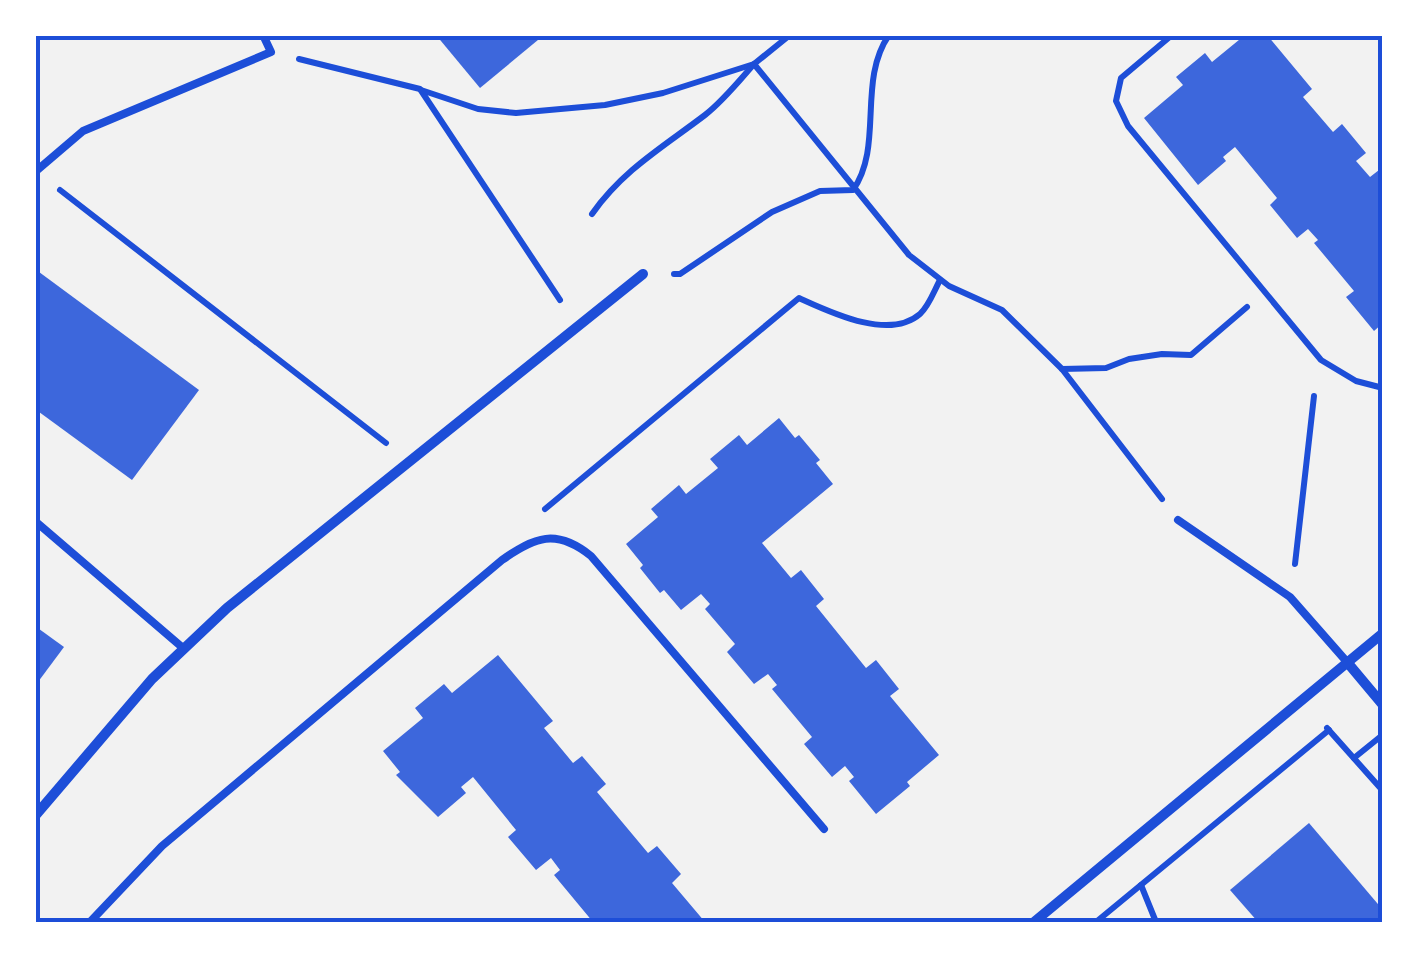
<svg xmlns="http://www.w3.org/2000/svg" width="1418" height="957" viewBox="0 0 1418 957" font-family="Barlow,sans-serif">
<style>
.building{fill:#3d67dc}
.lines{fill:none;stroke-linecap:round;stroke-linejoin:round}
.path{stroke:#1d4ed8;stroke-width:6}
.service{stroke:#1d4ed8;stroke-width:8}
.minor{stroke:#1d4ed8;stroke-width:10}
.neatline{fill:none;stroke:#1d4ed8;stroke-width:4}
</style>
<rect width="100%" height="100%" fill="#f2f2f2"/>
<g class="building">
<path d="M 436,35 L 544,35 L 480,88 Z"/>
<path d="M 1245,35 L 1267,35 L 1312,89 L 1303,97 L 1333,132 L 1342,124 L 1366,153 L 1356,161 L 1370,177 L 1379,170 L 1383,174 L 1383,323 L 1374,331 L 1346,297 L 1354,291 L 1314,243 L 1318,240 L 1308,229 L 1297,238 L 1270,205 L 1277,198 L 1235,147 L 1223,157 L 1226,161 L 1198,185 L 1144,118 L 1183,85 L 1176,77 L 1205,53 L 1212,62 Z"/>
<path d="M 35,269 L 199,390 L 132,480 L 35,409 Z"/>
<path d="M 779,418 L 795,438 L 799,435 L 820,460 L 816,463 L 833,484 L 762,543 L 791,578 L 801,570 L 824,599 L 816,606 L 866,668 L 876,660 L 899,689 L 890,696 L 939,755 L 907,782 L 910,786 L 876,814 L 849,781 L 854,777 L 845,766 L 832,777 L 804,744 L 812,737 L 772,689 L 777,685 L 768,674 L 754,684 L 727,652 L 735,644 L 705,609 L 710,604 L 701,594 L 681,610 L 664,590 L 660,593 L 640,568 L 643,565 L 626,544 L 658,517 L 651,509 L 679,485 L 686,494 L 718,468 L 710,459 L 739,435 L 747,445 Z"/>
<path d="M 35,626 L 64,647 L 35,686 Z"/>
<path d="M 498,655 L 553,721 L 544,728 L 573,763 L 582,756 L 606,784 L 597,792 L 648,853 L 657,846 L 681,874 L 672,883 L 705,922 L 593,922 L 554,875 L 560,870 L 551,858 L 536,870 L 508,837 L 516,830 L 473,777 L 461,787 L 466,793 L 438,817 L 396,775 L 400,772 L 383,751 L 423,718 L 415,708 L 444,684 L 452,693 Z"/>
<path d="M 1309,823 L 1383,910 L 1383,922 L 1258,922 L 1230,890 Z"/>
</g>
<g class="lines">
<g class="path">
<path d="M 1172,35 L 1121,78 L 1116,101 L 1128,126 L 1321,360 L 1356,381 L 1383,388"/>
<path d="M 299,59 L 420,89 L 560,300"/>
<path d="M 421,90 L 478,109 L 516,113 L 605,105 L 663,93 L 754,64 L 790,35"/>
<path d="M 60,190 L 386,443"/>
<path d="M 592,214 C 623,170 663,147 705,115 C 723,101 739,81 754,64 L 909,255 L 949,286 L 1002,310 L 1062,369 L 1162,499"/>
<path d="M 674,274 L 680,274 L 772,212 L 820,191 L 853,190 C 884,146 857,81 889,35"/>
<path d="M 1062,369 L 1106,368 L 1129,359 L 1162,354 L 1191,355 L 1247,307"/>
<path d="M 545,509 L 799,298 C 830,312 889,341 920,314 C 929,306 934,291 940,280"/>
<path d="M 1295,564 L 1314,396"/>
<path d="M 1327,728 L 1383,791"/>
<path d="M 1354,758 L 1380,737"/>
<path d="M 1141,885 L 1156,922"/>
<path d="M 1096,922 L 1329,730"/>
</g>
<g class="service">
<path d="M 35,172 L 83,131 L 271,52 L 263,35"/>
<path d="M 1178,520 L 1290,597 L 1347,662"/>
<path d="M 35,521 L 183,648"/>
<path d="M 90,922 L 162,846 L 502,560 C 535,537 556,528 591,556 L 824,829"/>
</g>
<g class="minor">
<path d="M 1347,662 L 1383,705"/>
<path d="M 35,816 L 152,679 L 227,608 L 643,274"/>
<path d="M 1034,922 L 1383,633"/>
</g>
</g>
<rect width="1418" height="957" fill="none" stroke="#ffffff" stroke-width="75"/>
<rect x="38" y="38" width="1342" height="882" class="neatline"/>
</svg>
